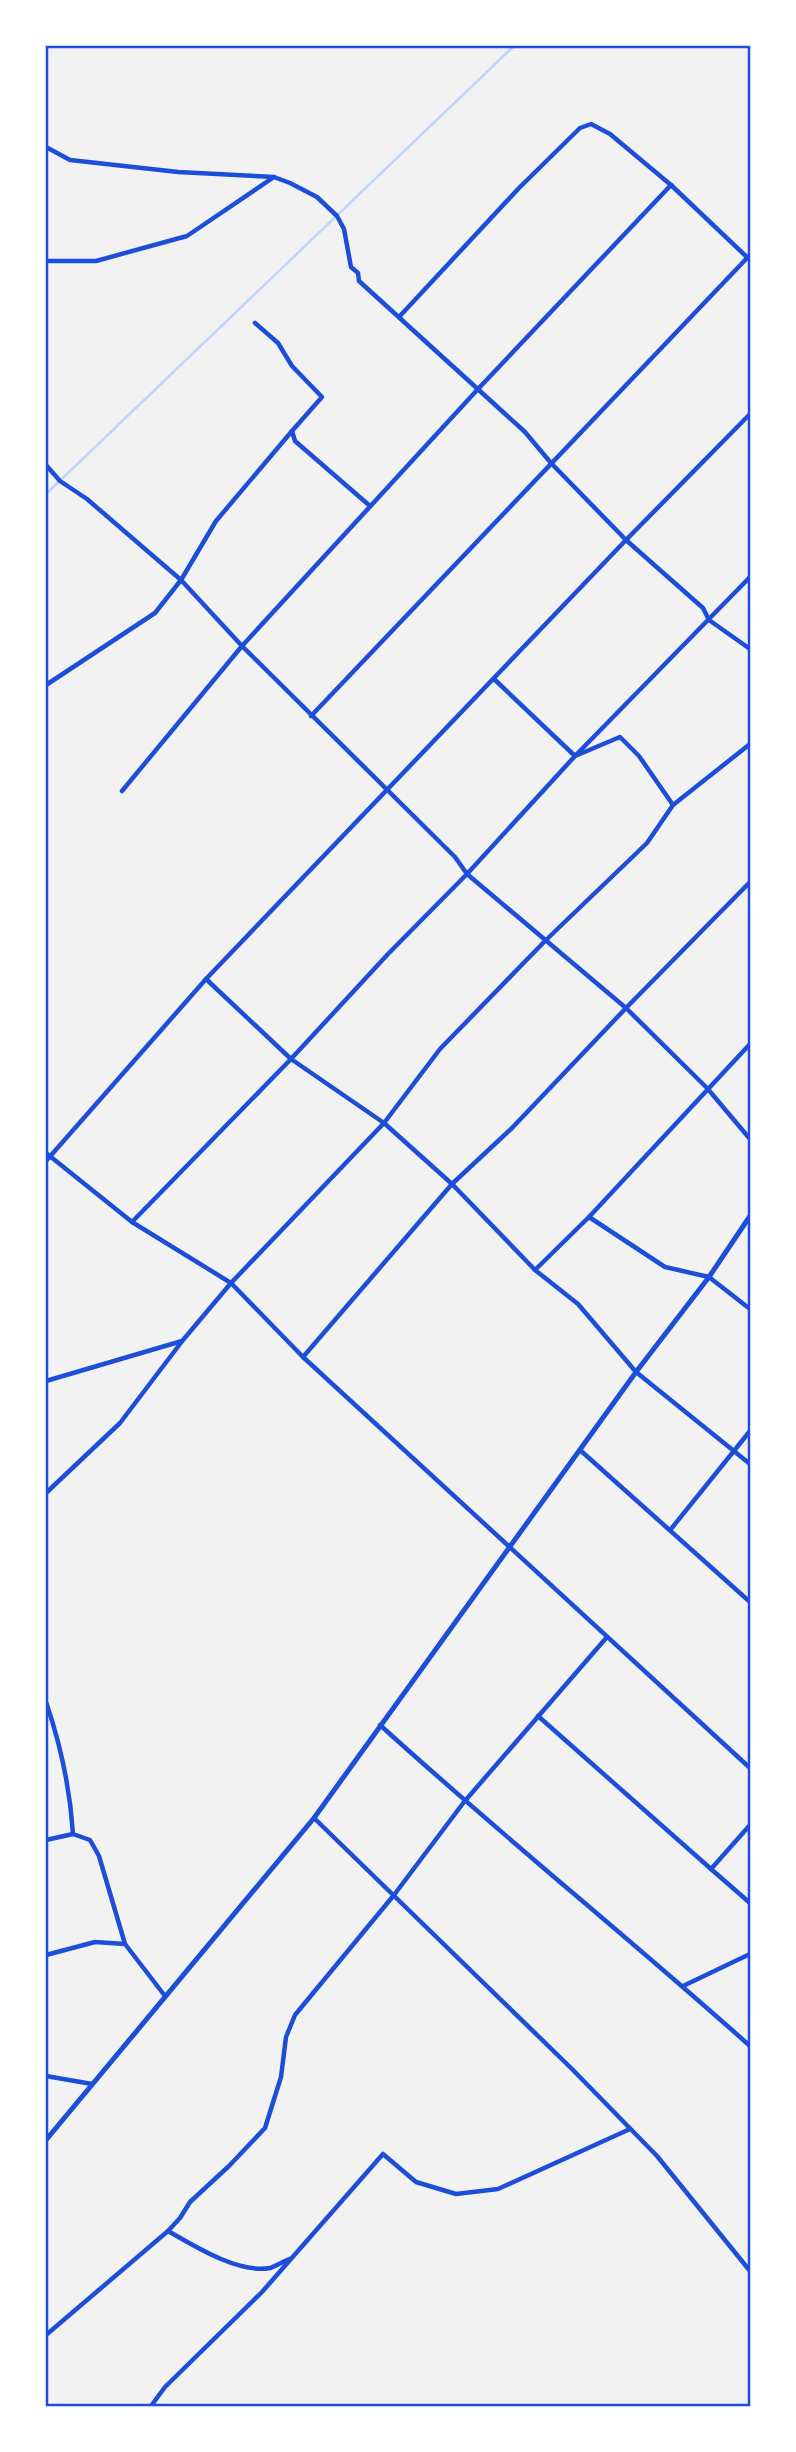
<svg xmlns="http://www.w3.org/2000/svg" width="796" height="2452" viewBox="0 0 796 2452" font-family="'Golos Text',sans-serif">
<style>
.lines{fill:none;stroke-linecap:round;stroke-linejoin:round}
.stream{stroke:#bfd3fe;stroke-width:2.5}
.minor{stroke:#1d4ed8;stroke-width:4.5}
.tertiary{stroke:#1d4ed8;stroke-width:5}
.neatline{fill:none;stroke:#1d4ed8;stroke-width:2.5}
</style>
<rect width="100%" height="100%" fill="#f2f2f2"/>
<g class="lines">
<path class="stream" d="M 46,494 L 514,46"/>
<g class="minor">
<path d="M 46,147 L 70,160 L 178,172 L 274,177 L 290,183 L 317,197 L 337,216 L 344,229 L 351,267 L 358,273 L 359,281 L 525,432 L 551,463 L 626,540 L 703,608 L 709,620 L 750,649"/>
<path d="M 46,261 L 96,261 L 187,236 L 274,177"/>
<path d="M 399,317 L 519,188 L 580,128 L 591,124 L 610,134 L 671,185 L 750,260"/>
<path d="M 255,323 L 278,343 L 292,366 L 322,397 L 292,431 L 295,441 L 370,506"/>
<path d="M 46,465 L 60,481 L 87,499 L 181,580 L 242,646 L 455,857 L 467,874 L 626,1008 L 707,1088 L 750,1139"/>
<path d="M 494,679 L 575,756 L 620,737 L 639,756 L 673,805"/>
<path d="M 46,685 L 155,613 L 181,580 L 216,521 L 292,431"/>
<path d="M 311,716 L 748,257"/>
<path d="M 122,791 L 242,646 L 478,389 L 671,185"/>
<path d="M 206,979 L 291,1059 L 384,1123 L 452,1184 L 535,1270 L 578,1304 L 636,1372 L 750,1464"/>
<path d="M 46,1153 L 132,1222 L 231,1283 L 303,1357 L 750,1768"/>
<path d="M 46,1161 L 206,979 L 626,540 L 750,414"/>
<path d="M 589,1217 L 665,1267 L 709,1277 L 750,1309"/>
<path d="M 132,1222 L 291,1059 L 388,954 L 467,874 L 575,756 L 750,577"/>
<path d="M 535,1270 L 589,1217 L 750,1044"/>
<path d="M 303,1357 L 452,1184 L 512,1128 L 626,1008 L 750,882"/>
<path d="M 46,1381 L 182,1341"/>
<path d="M 580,1450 L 750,1602"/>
<path d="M 46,1493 L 120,1423 L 183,1340 L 231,1283 L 384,1123 L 440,1049 L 546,940 L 647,843 L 673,805 L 750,744"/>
<path d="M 671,1529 L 750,1431"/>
<path d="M 46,1702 C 61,1746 70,1787 73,1834"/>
<path d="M 538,1716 L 711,1869"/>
<path d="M 380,1725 C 501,1835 629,1938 750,2046"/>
<path d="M 314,1818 L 572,2069 L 657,2156 L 750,2271"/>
<path d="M 750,1825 L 711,1869 L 750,1903"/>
<path d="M 46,1840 L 73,1834 L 90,1840 L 99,1856 L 125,1944"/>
<path d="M 46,1955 L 95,1942 L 125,1944 L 165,1996"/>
<path d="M 683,1986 L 750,1954"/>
<path d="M 46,2076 L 92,2084"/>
<path d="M 168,2231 C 194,2246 239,2274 270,2268 C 276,2266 284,2261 290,2259"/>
<path d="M 46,2335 L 168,2231 L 180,2218 L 190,2202 L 229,2166 L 265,2128 L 281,2077 L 286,2037 L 295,2015 L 394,1895 L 464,1802 L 607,1637"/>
<path d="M 151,2406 L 165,2387 L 262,2292 L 383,2154 L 416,2182 L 456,2194 L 498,2189 L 630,2129"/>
</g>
<path class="tertiary" d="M 46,2140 L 314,1818 L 636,1372 L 709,1277 L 750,1216"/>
</g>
<rect width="796" height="2452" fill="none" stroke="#ffffff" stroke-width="94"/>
<rect x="47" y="47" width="702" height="2358" class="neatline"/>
</svg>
